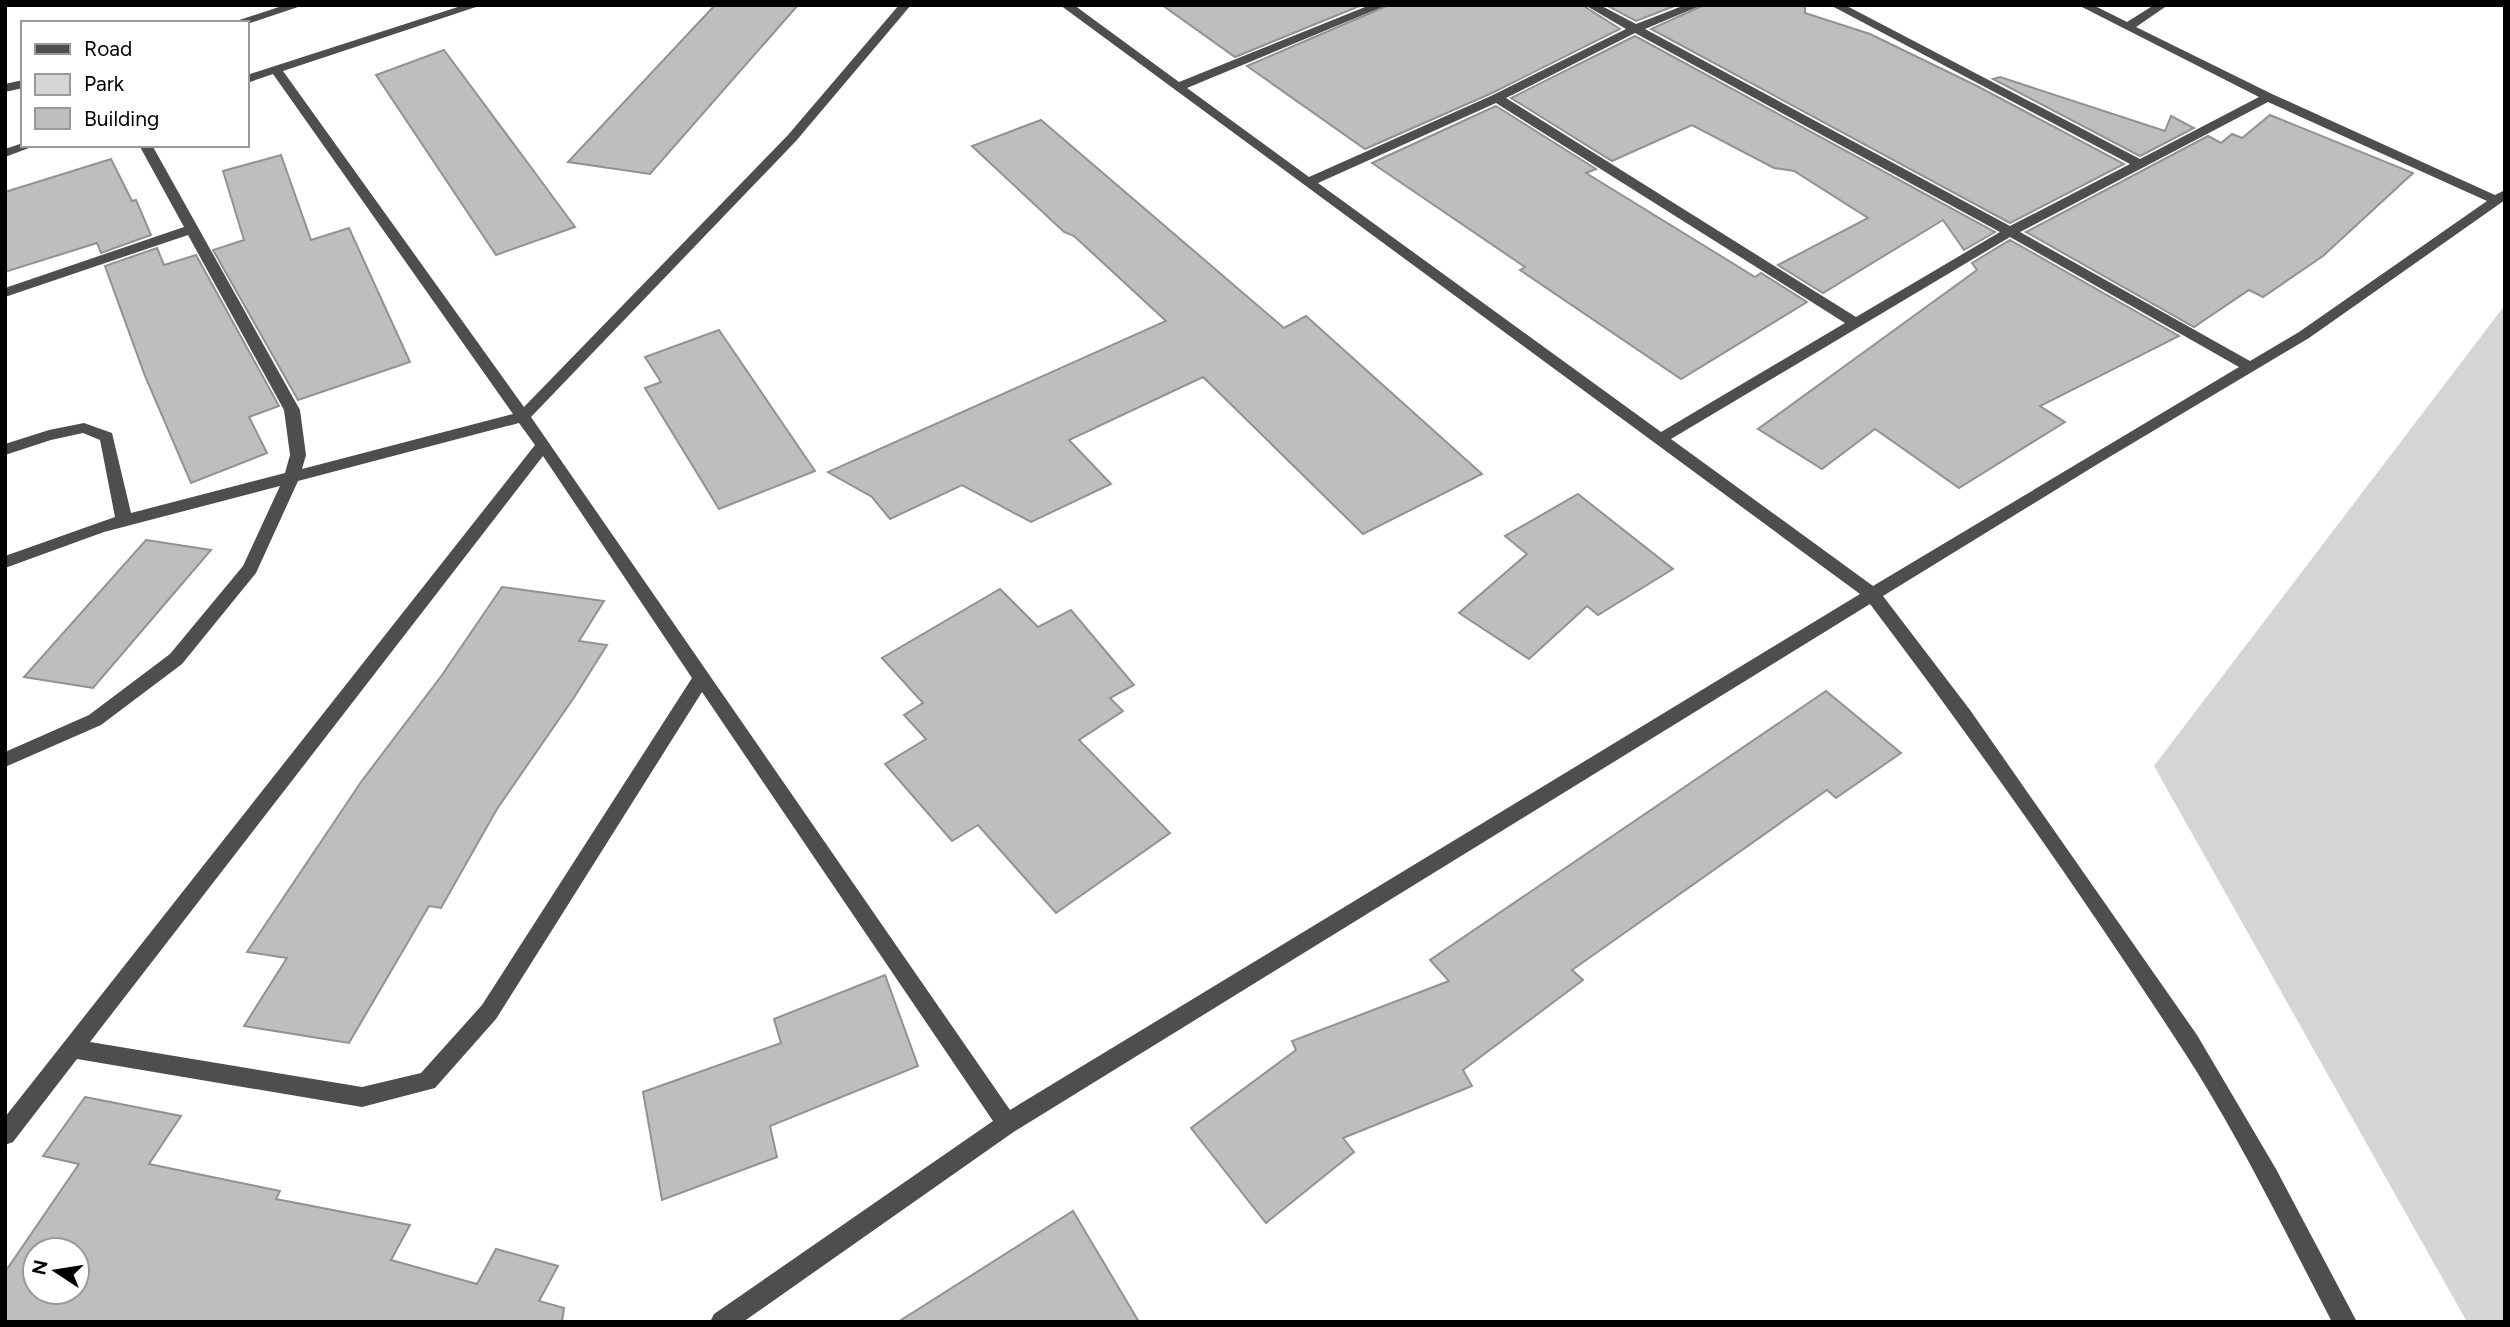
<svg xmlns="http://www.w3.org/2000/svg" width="2510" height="1327" viewBox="0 0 2510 1327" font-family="Figtree,sans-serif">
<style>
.green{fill:#d5d5d5}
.building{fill:#bebebe;stroke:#929292;stroke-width:2;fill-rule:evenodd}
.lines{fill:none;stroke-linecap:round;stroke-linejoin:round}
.minor{fill:#4e4e4e;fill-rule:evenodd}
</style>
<rect width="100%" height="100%" fill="#fff"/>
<path class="green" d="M 2505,305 L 2505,1322 L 2467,1322 L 2154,766 Z"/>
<g class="building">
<path d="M 715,5 L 798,5 L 650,174 L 568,162 Z"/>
<path d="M 1162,5 L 1362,5 L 1235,57 Z"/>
<path d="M 1389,5 L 1582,5 L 1620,29 L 1492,93 L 1365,149 L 1247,66 Z"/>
<path d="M 1606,5 L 1677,5 L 1636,21 Z"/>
<path d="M 1704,5 L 1805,5 L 1805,13 L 1870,34 L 1977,86 L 2124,164 L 2010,223 L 1651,29 Z"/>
<path d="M 1635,36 L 1995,232 L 1964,250 L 1943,220 L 1823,293 L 1778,265 L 1868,218 L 1794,171 L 1774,168 L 1692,125 L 1612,161 L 1511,98 Z"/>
<path d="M 444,50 L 533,170 L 575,227 L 496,255 L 376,75 Z"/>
<path d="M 2000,77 L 2165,131 L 2171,116 L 2194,128 L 2140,156 L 1993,79 Z"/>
<path d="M 1496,106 L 1596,169 L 1586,173 L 1755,277 L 1761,273 L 1807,302 L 1681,379 L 1520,270 L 1525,267 L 1372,163 Z"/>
<path d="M 2270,115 L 2413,173 L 2323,256 L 2263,297 L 2249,290 L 2194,327 L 2026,232 L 2208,136 L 2221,143 L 2232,134 L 2242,138 Z"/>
<path d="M 1041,120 L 1284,328 L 1306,316 L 1482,474 L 1363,534 L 1203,377 L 1069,440 L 1111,484 L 1031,522 L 962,485 L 890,519 L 872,497 L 828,472 L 1166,321 L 1074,236 L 1064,232 L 972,146 Z"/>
<path d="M 281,155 L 311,240 L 349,228 L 410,362 L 298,400 L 213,250 L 244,240 L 223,171 Z"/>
<path d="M 111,159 L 132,201 L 136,200 L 151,235 L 101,253 L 97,243 L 5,272 L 5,192 Z"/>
<path d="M 2010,240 L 2179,336 L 2040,406 L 2065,422 L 1959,488 L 1875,429 L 1822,469 L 1758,429 L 1977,270 L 1972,263 Z"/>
<path d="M 157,248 L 164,265 L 196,255 L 279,406 L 249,417 L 267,453 L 191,483 L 145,376 L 105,266 Z"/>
<path d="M 719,330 L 815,471 L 719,509 L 645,388 L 661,382 L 645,357 Z"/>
<path d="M 1578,494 L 1673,569 L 1598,615 L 1587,606 L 1529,659 L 1459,613 L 1527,554 L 1505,536 Z"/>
<path d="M 146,540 L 211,550 L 93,688 L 24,677 Z"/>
<path d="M 502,587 L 604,601 L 579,641 L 607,645 L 575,696 L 497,809 L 441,908 L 429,906 L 349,1043 L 244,1026 L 287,958 L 247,952 L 361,782 L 442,675 Z"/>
<path d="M 1000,589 L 1038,627 L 1071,610 L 1134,685 L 1110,698 L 1123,711 L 1079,740 L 1170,833 L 1056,913 L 978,825 L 952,841 L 885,764 L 926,739 L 904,715 L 923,703 L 882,658 Z"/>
<path d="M 1826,691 L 1901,753 L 1836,798 L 1827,790 L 1572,970 L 1583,980 L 1463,1070 L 1472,1086 L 1343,1138 L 1354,1152 L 1266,1223 L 1191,1128 L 1296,1050 L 1292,1041 L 1449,981 L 1430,960 Z"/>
<path d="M 885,975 L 918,1066 L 770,1126 L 777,1157 L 662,1200 L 643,1092 L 781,1043 L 774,1019 Z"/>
<path d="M 85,1097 L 181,1116 L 149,1164 L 280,1191 L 276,1199 L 410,1225 L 391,1260 L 477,1284 L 496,1249 L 558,1266 L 539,1301 L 564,1308 L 562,1322 L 5,1322 L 5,1272 L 79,1164 L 43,1156 ZM 35,1250 L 77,1250 L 77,1292 L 35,1292 Z"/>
<path d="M 1073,1211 L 1139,1322 L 898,1322 Z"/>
</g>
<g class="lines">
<g class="minor">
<path d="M 285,5 L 304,5 L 247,24 L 230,23 Z"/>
<path d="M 464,5 L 482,5 L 283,71 L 524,407 L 788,135 L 899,5 L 911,5 L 796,141 L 531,417 L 1010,1110 L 1860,594 L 1060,5 L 1074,5 L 1179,82 L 1370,5 L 1387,5 L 1187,88 L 1309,177 L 1493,95 L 1626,29 L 1585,5 L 1600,5 L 1636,24 L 1685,5 L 1702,5 L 1645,29 L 2010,226 L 2130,164 L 1830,5 L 1845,5 L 2140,159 L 2259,97 L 2078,5 L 2093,5 L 2127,22 L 2154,5 L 2168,5 L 2136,27 L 2272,94 L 2495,195 L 2505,190 L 2505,200 L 2309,338 L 2101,462 L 1883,596 L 1970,710 L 2197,1035 L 2276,1169 L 2357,1322 L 2332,1322 C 2284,1230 2238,1134 2181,1047 C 2083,896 1979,748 1870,604 L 1015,1131 L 743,1322 L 710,1322 L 714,1314 L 993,1121 L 702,692 L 496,1019 L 435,1088 L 362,1107 L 77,1059 L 13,1142 L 5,1145 L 5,1117 L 535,445 L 519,423 L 298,481 L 256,573 L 182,664 L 101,725 L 5,767 L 5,752 L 89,715 L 170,654 L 243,566 L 280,486 L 104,532 L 5,568 L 5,556 L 115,517 L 100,440 L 83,433 L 51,440 L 5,455 L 5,444 L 49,430 L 84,423 L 112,433 L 131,513 L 285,473 L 290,455 L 284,410 L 188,235 L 5,297 L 5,288 L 184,227 L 139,145 L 152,145 L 300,410 L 306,455 L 302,469 L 513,414 L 273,74 L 247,83 L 247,75 ZM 1635,33 L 2000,232 L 1856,317 L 1506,98 ZM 2268,102 L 2487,201 L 2299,332 L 2250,361 L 2020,232 ZM 1496,103 L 1845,323 L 1661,432 L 1318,183 ZM 2010,237 L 2239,367 L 1873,586 L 1671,439 ZM 543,456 L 692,678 L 482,1005 L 421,1073 L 362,1087 L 90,1042 Z"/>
<path d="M 23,80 L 23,88 L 5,92 L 5,84 Z"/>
<path d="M 23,143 L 37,145 L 5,157 L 5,149 Z"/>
</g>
</g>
<rect width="2510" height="1327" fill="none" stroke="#000000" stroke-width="14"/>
<rect x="21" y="21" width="228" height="126" fill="#ffffff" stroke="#999999" stroke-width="2"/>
<rect x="35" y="44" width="35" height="10" fill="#4e4e4e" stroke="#999999" stroke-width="2"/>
<text x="84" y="56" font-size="21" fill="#000000">Road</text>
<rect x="35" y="74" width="35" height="21" fill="#d5d5d5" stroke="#999999" stroke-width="2"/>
<text x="84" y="91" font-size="21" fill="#000000">Park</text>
<rect x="35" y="108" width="35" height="21" fill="#bebebe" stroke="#999999" stroke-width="2"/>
<text x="84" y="126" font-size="21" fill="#000000">Building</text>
<g transform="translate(56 1271) rotate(282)"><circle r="33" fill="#ffffff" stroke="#999999" stroke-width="2"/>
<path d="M0-5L12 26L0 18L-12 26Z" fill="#000000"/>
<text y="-10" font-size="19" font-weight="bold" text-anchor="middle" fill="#000000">N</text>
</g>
</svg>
